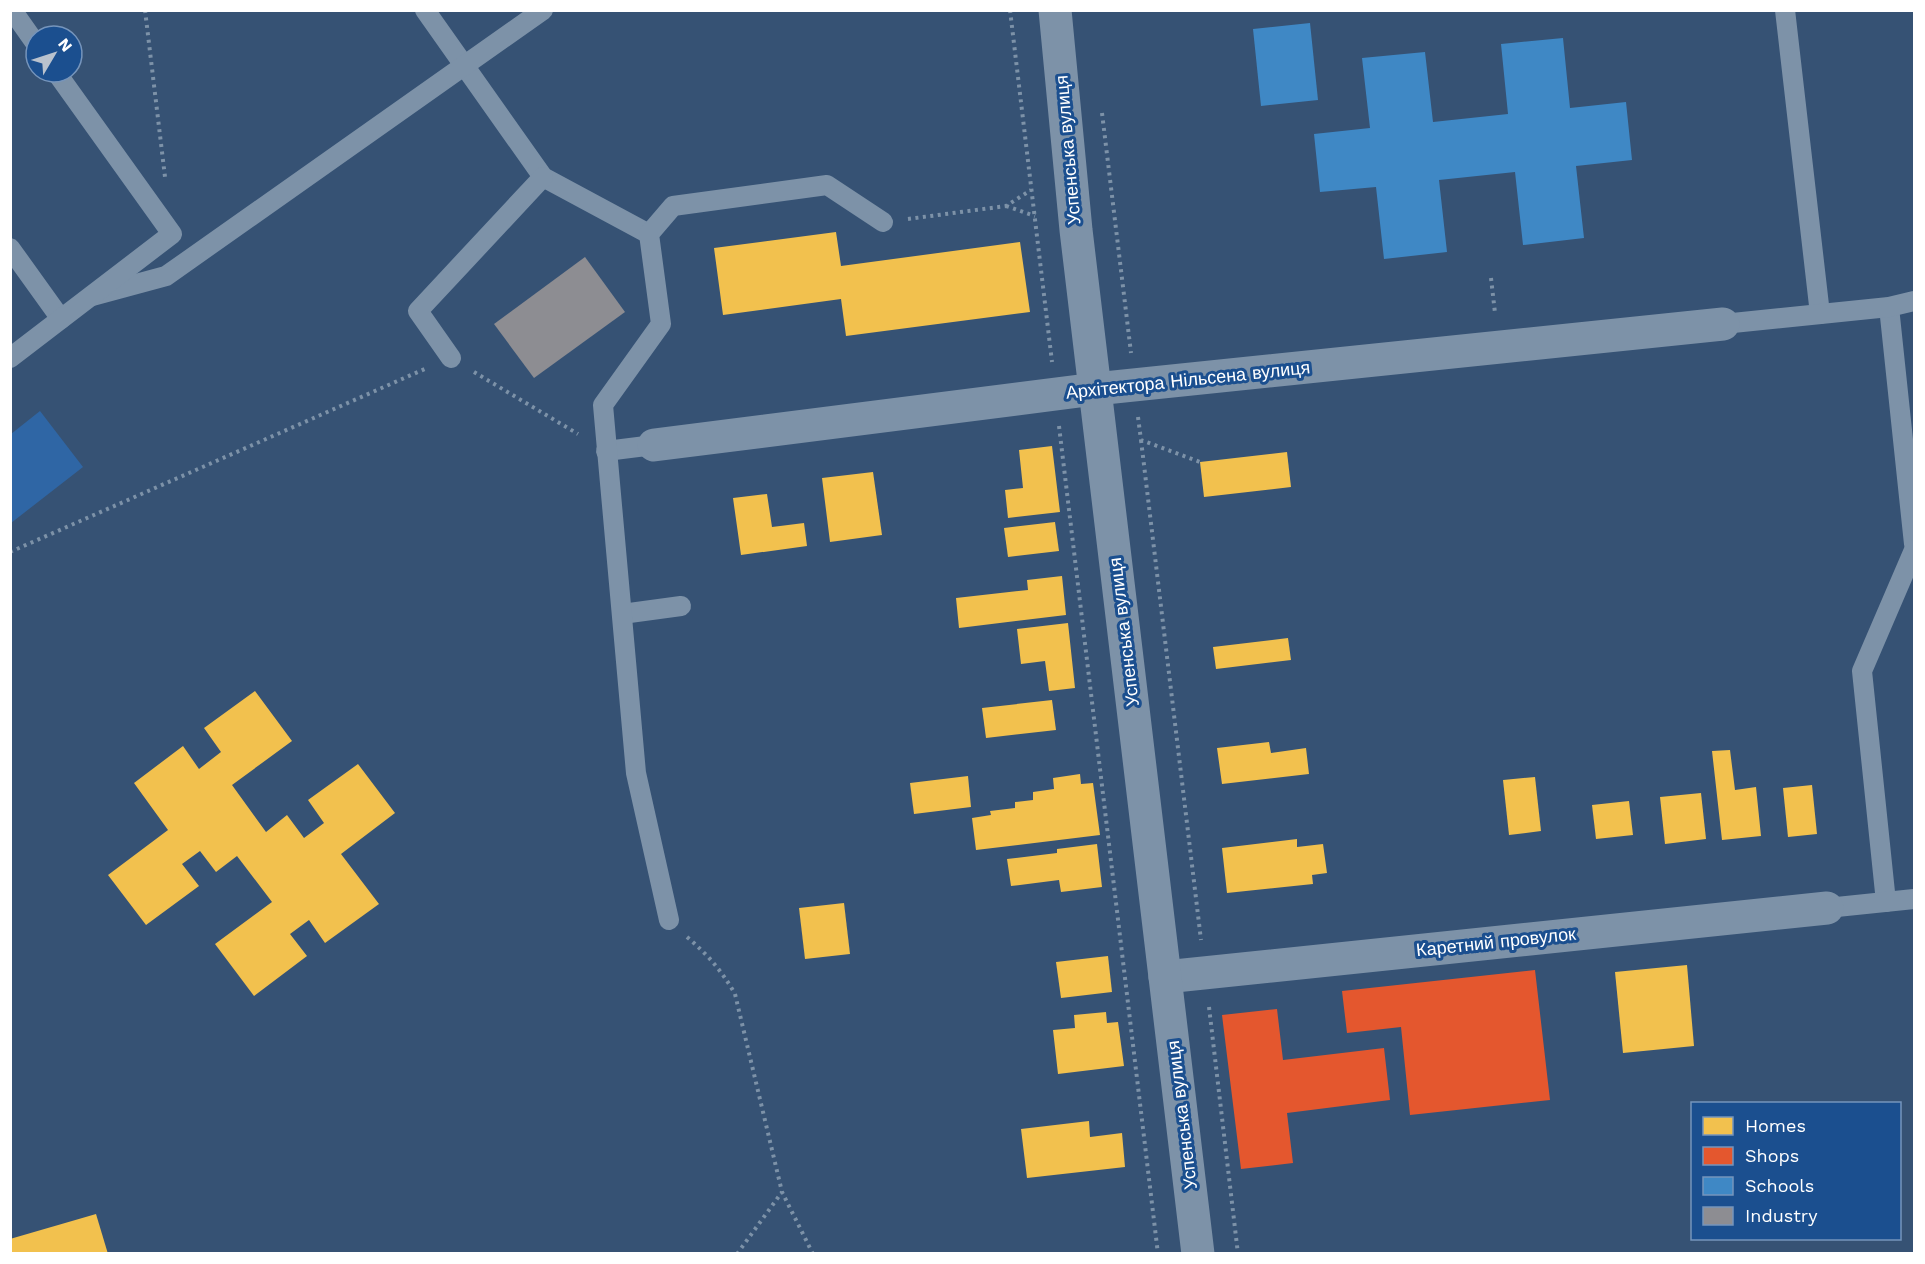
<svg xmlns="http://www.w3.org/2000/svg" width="1925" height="1264" viewBox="0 0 1925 1264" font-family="'Work Sans',sans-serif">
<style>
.green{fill:#2f66a5}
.homes{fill:#f2c14e}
.shops{fill:#e4572e}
.schools{fill:#3f88c5}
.industry{fill:#8d8d92}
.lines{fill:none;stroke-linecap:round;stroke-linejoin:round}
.path{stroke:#7d92a8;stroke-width:4;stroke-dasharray:3 4.5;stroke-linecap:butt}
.service{stroke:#7d92a8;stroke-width:20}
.minor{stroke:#7d92a8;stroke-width:33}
.tertiary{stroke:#7d92a8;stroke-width:33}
.labels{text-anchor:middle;stroke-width:6;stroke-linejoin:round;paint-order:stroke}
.street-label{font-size:18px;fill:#fff;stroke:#1b4f8f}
</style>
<rect width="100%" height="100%" fill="#365274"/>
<path class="green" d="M 40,411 L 83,467 L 11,523 L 11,434 Z"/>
<g class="homes">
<path d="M 836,232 L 841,266 L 1020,242 L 1030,312 L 846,336 L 841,299 L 723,315 L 714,248 Z"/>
<path d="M 1052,446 L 1060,512 L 1008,518 L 1005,490 L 1023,488 L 1019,450 Z"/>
<path d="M 1287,452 L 1291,487 L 1204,497 L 1200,462 Z"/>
<path d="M 873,472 L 882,535 L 830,542 L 822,478 Z"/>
<path d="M 767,494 L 772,527 L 804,523 L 807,546 L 741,555 L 733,498 Z"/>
<path d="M 1055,522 L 1059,551 L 1008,557 L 1004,528 Z"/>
<path d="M 1062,576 L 1066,615 L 959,628 L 956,598 L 1028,590 L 1027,580 Z"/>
<path d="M 1068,623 L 1075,688 L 1049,691 L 1045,661 L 1021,664 L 1017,629 Z"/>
<path d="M 1288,638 L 1291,660 L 1216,669 L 1213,647 Z"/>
<path d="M 255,691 L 292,741 L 232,785 L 266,832 L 287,815 L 304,838 L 324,823 L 308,800 L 358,764 L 395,813 L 341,854 L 379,904 L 325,943 L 309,920 L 290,934 L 307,956 L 254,996 L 215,944 L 272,902 L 237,856 L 216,872 L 200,851 L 182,864 L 199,886 L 146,925 L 108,875 L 168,830 L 134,783 L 183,746 L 199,769 L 221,752 L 204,728 Z"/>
<path d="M 1052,700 L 1056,730 L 986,738 L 982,708 Z"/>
<path d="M 1269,742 L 1271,753 L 1306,748 L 1309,774 L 1222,784 L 1217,748 Z"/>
<path d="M 1730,750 L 1735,790 L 1756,787 L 1761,836 L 1722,840 L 1712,751 Z"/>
<path d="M 1080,774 L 1081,784 L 1093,783 L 1100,835 L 976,850 L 972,818 L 991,815 L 990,811 L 1015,808 L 1015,802 L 1033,800 L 1033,792 L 1054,789 L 1053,778 Z"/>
<path d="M 968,776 L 971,807 L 914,814 L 910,783 Z"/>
<path d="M 1535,777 L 1541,831 L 1509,835 L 1503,780 Z"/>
<path d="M 1812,785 L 1817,834 L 1788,837 L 1783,788 Z"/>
<path d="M 1701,793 L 1706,839 L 1665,844 L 1660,797 Z"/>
<path d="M 1629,801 L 1633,835 L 1596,839 L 1592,805 Z"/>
<path d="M 1297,839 L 1297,847 L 1323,844 L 1327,873 L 1312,875 L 1313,884 L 1227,893 L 1222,848 Z"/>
<path d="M 1097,844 L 1102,887 L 1061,892 L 1059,880 L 1011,886 L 1007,859 L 1057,853 L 1057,849 Z"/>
<path d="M 844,903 L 850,954 L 805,959 L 799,908 Z"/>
<path d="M 1108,956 L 1112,992 L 1061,998 L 1056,962 Z"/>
<path d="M 1687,965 L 1694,1046 L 1623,1053 L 1615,972 Z"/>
<path d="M 1106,1012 L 1107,1023 L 1118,1022 L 1124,1066 L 1058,1074 L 1053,1030 L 1075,1028 L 1074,1015 Z"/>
<path d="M 1089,1121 L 1090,1137 L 1122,1133 L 1125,1167 L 1027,1178 L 1021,1129 Z"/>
<path d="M 96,1214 L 108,1254 L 10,1254 L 10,1239 Z"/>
</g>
<g class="shops">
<path d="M 1535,970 L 1550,1100 L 1410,1115 L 1401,1027 L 1347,1033 L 1342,991 Z"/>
<path d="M 1277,1009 L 1283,1060 L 1384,1048 L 1390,1100 L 1287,1113 L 1293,1163 L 1241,1169 L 1222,1015 Z"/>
</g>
<g class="schools">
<path d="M 1310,23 L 1318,100 L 1261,106 L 1253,29 Z"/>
<path d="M 1563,38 L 1570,108 L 1626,102 L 1632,160 L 1576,166 L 1584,238 L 1523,245 L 1515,172 L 1439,180 L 1447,252 L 1384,259 L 1376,187 L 1320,192 L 1314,134 L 1370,128 L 1362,58 L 1425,52 L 1433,122 L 1508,114 L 1501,44 Z"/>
</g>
<path class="industry" d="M 585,257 L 625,312 L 534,378 L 494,324 Z"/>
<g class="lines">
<g class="path">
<path d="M 145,10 L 165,177"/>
<path d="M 1010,10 L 1052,362"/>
<path d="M 1102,113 L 1131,353"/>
<path d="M 1006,206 L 1035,216"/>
<path d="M 908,219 L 1006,206 L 1031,190"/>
<path d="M 1491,278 L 1495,313"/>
<path d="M 474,372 L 578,434"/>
<path d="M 1138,417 L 1141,440 L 1200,462"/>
<path d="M 1059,426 L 1158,1254"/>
<path d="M 1141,440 L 1201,940"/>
<path d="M 10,552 L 427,368"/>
<path d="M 687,937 C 707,954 722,971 735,994 L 782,1192 L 813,1254"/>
<path d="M 1209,1007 L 1238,1254"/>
<path d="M 737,1254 L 782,1192"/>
</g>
<g class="service">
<path d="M 12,10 L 36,44"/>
<path d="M 425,10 L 543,177 L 649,234"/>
<path d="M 1785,10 L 1820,314"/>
<path d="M 10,248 L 61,319"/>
<path d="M 92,296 L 166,276 L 543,10"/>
<path d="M 1889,307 L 1914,544"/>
<path d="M 1723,324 L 1889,307 L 1914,301"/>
<path d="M 10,358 L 172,234 L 56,72"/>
<path d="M 451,358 L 418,311 L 543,177"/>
<path d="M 606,451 L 654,445"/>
<path d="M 622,614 L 681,606"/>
<path d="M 1886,902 L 1862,671 L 1914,550"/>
<path d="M 1827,908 L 1914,899"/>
<path d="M 669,920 L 636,773 L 603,405 L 661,324 L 649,234 L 673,206 L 827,185 L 883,222"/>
</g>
<g class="minor">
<path d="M 654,445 L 1095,389 L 1723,324"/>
<path d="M 1165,977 L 1827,908"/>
</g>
<path class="tertiary" d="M 1055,10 L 1076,230 L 1198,1254"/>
</g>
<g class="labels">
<g class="street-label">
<text transform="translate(1068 150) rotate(-95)" y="6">Успенська вулиця</text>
<text transform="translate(1188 380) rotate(-6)" y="6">Архітектора Нільсена вулиця</text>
<text transform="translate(1124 632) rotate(-97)" y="6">Успенська вулиця</text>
<text transform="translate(1496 942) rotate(-6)" y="6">Каретний провулок</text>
<text transform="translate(1182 1115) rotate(-97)" y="6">Успенська вулиця</text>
</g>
</g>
<rect width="1925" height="1264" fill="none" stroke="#ffffff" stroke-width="24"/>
<rect x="1691" y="1102" width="210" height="138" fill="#1b4f8f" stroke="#7695bc" stroke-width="1.5"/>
<rect x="1703" y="1117" width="30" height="18" fill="#f2c14e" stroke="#7695bc" stroke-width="1.5"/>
<text x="1745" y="1132" font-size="18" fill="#ffffff">Homes</text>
<rect x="1703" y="1147" width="30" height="18" fill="#e4572e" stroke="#7695bc" stroke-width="1.5"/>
<text x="1745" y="1162" font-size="18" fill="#ffffff">Shops</text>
<rect x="1703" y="1177" width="30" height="18" fill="#3f88c5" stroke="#7695bc" stroke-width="1.5"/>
<text x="1745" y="1192" font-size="18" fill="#ffffff">Schools</text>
<rect x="1703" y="1207" width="30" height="18" fill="#8d8d92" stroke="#7695bc" stroke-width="1.5"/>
<text x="1745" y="1222" font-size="18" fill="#ffffff">Industry</text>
<g transform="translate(54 54) rotate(51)"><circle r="28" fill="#1b4f8f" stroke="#7695bc" stroke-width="1.5"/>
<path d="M0-4.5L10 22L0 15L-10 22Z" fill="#b9c2ce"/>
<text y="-9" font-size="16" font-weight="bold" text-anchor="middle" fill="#ffffff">N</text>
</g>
</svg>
